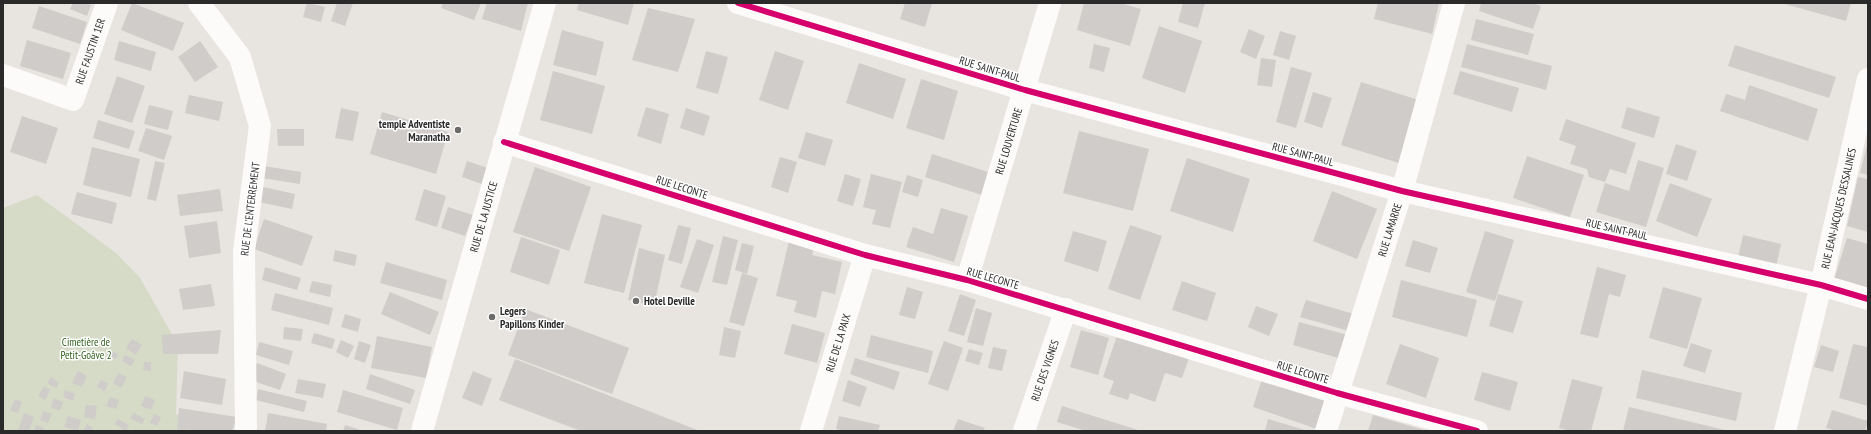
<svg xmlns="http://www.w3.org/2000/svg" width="1871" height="434" viewBox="0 0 1871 434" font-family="'PT Sans Narrow',sans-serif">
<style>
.cemetery{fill:#d6dbc8}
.building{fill:#cfccc9}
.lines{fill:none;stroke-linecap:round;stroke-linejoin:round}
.minor{stroke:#fcfbfa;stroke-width:22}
.cycleway-casing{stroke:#fff;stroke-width:8}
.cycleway{stroke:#d6006c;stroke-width:6}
.poi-dot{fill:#6c6b6a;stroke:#fff;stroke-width:1.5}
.labels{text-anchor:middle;stroke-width:3;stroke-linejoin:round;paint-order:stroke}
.street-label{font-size:11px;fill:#2a2a2a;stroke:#fff}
.poi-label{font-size:11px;font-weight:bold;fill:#2a2a2a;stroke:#fff;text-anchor:start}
.park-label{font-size:11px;fill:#33621e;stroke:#fff}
</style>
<rect width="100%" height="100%" fill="#e8e4e0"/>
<path class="cemetery" d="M 37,195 L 116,253 L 140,278 L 178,345 L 176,414 L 219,425 L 218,431 L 3,431 L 3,208 Z"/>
<g class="building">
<path d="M 73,3 L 85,3 L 91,5 L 87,16 L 70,9 Z"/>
<path d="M 132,3 L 184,23 L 173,51 L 121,30 Z"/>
<path d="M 307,3 L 325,7 L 321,22 L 303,17 Z"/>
<path d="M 337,3 L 353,3 L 345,26 L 331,21 Z"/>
<path d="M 443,3 L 481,3 L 474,20 L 441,8 Z"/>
<path d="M 487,3 L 528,3 L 521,31 L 482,19 Z"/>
<path d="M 579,3 L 634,3 L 628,25 L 577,10 Z"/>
<path d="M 905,3 L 932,3 L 925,27 L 900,19 Z"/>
<path d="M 1084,3 L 1120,3 L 1141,9 L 1130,46 L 1077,30 Z"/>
<path d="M 1183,3 L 1205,3 L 1198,28 L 1178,22 Z"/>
<path d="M 1378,3 L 1439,3 L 1432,34 L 1374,19 Z"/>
<path d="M 1481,3 L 1533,3 L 1541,6 L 1533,29 L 1479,11 Z"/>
<path d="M 1781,3 L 1851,3 L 1846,21 Z"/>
<path d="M 39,6 L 87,22 L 80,44 L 32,28 Z"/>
<path d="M 648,8 L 695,19 L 678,72 L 632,60 Z"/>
<path d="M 1476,19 L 1534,34 L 1528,55 L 1471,40 Z"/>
<path d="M 1159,26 L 1202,41 L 1185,93 L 1142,78 Z"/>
<path d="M 1249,29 L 1265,36 L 1256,59 L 1240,52 Z"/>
<path d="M 562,30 L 604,42 L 596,76 L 553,65 Z"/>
<path d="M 1280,31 L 1296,36 L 1289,60 L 1273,55 Z"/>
<path d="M 27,40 L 71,53 L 63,79 L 20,66 Z"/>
<path d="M 119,41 L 156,52 L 151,71 L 114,60 Z"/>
<path d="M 200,41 L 218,67 L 195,82 L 178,57 Z"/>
<path d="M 1094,44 L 1110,48 L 1104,72 L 1089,68 Z"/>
<path d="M 1467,44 L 1552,66 L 1546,90 L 1461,67 Z"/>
<path d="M 1735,45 L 1836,77 L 1829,98 L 1728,66 Z"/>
<path d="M 706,51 L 728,57 L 718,94 L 696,88 Z"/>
<path d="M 775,51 L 804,61 L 788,110 L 759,100 Z"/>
<path d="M 1261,58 L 1276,60 L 1272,87 L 1257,85 Z"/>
<path d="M 859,63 L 906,79 L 893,119 L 846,103 Z"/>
<path d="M 1291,67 L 1312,73 L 1296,128 L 1276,122 Z"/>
<path d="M 553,71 L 605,86 L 592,134 L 540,120 Z"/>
<path d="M 1460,71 L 1519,88 L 1512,112 L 1453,94 Z"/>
<path d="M 117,76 L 145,86 L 132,123 L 104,114 Z"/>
<path d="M 921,79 L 958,91 L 944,140 L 906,128 Z"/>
<path d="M 1361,82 L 1422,101 L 1402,164 L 1341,145 Z"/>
<path d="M 1749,85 L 1818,109 L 1808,141 L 1720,111 L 1726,94 L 1745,100 Z"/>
<path d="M 1313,92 L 1332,98 L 1322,128 L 1304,122 Z"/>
<path d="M 189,95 L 223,102 L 219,121 L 185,113 Z"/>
<path d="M 149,105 L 173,111 L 168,130 L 144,124 Z"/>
<path d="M 646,107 L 669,114 L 661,144 L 637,136 Z"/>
<path d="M 1627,107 L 1660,117 L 1654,138 L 1621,128 Z"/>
<path d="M 341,108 L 359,112 L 353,141 L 335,138 Z"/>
<path d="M 686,108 L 710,116 L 704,136 L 680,128 Z"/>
<path d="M 382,112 L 448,132 L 436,174 L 370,154 Z"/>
<path d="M 22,116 L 58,128 L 46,164 L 10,152 Z"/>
<path d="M 1566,119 L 1636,143 L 1626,174 L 1610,169 L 1605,182 L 1589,177 L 1587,169 L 1570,164 L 1576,146 L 1559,140 Z"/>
<path d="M 98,120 L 135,131 L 129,149 L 93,138 Z"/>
<path d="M 146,128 L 172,136 L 164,160 L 138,151 Z"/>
<path d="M 277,129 L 304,129 L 304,146 L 278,146 Z"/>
<path d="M 1079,131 L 1149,149 L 1133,211 L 1063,193 Z"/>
<path d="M 806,132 L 833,140 L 825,166 L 798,158 Z"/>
<path d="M 1868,141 L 1868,175 L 1860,173 Z"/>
<path d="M 1676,144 L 1697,151 L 1687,181 L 1666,174 Z"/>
<path d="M 92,147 L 140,159 L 131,197 L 83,185 Z"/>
<path d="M 932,154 L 988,172 L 982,195 L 925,177 Z"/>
<path d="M 1527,156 L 1584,175 L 1570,217 L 1513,198 Z"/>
<path d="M 780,157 L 797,162 L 788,193 L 771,187 Z"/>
<path d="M 1187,158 L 1250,179 L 1233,232 L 1170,211 Z"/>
<path d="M 1638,160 L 1664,168 L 1646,227 L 1596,212 L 1605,183 L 1629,191 Z"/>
<path d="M 155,161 L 165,163 L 156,201 L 147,199 Z"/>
<path d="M 467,161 L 488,168 L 482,184 L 462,177 Z"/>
<path d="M 264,166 L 301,172 L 300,184 L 262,178 Z"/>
<path d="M 535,167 L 591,187 L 569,251 L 513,232 Z"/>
<path d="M 845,174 L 861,179 L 853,206 L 837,201 Z"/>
<path d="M 871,174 L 902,182 L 890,228 L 872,224 L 876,210 L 863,207 Z"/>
<path d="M 907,175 L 923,180 L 918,197 L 902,192 Z"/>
<path d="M 1858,177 L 1868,179 L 1868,232 L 1847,226 Z"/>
<path d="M 1670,183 L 1712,199 L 1697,237 L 1656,221 Z"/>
<path d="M 263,187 L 295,194 L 292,209 L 259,202 Z"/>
<path d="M 220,189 L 223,211 L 180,216 L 177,195 Z"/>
<path d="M 424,189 L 446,196 L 437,227 L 415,220 Z"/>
<path d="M 1332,191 L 1377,209 L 1357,259 L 1313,241 Z"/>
<path d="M 77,192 L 117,203 L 112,224 L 71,214 Z"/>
<path d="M 448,207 L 473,215 L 465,236 L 441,228 Z"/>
<path d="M 941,208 L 968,216 L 954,262 L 906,247 L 913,227 L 933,234 Z"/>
<path d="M 602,214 L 642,225 L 624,293 L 584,283 Z"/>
<path d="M 264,219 L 313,236 L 302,266 L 254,249 Z"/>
<path d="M 217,221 L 221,253 L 189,258 L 184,226 Z"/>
<path d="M 678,225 L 691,228 L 682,264 L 668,260 Z"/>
<path d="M 1130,225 L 1162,236 L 1140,300 L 1108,289 Z"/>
<path d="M 1073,231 L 1107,241 L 1098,272 L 1064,261 Z"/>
<path d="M 1485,231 L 1514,240 L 1495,301 L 1466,292 Z"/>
<path d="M 1743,235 L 1781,244 L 1776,267 L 1738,257 Z"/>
<path d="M 723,236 L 738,240 L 727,285 L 712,282 Z"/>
<path d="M 521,237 L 560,250 L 549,285 L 510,272 Z"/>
<path d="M 1847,238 L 1868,244 L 1868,290 L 1834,280 Z"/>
<path d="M 697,239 L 714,245 L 698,293 L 680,287 Z"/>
<path d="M 1413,240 L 1438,248 L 1430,273 L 1405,266 Z"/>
<path d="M 789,241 L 814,247 L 812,255 L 842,262 L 835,294 L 822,291 L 816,318 L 794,312 L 797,301 L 776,296 Z"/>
<path d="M 742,243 L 754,246 L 747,274 L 735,270 Z"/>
<path d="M 639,248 L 665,255 L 654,306 L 628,300 Z"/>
<path d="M 335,250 L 357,255 L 355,266 L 333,261 Z"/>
<path d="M 386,262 L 447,280 L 442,300 L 380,283 Z"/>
<path d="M 265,267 L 301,278 L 297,290 L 262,280 Z"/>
<path d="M 1597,267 L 1626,275 L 1620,297 L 1609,294 L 1598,338 L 1580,334 Z"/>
<path d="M 742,273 L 758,278 L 744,326 L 729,322 Z"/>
<path d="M 1401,280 L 1477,300 L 1467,337 L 1392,317 Z"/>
<path d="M 312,281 L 332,285 L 330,297 L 309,292 Z"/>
<path d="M 1182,281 L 1216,293 L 1207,321 L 1172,310 Z"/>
<path d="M 211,284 L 215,306 L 183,310 L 179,289 Z"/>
<path d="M 907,287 L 923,292 L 915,319 L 899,315 Z"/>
<path d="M 1663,287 L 1702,298 L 1687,349 L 1649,338 Z"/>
<path d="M 390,292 L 439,312 L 430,335 L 381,314 Z"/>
<path d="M 275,293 L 333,308 L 329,325 L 271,310 Z"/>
<path d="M 960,294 L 976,300 L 964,336 L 948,331 Z"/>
<path d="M 1498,294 L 1523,301 L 1513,333 L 1489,326 Z"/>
<path d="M 1306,300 L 1354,314 L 1349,331 L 1300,317 Z"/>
<path d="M 1256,306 L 1278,314 L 1269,336 L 1248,327 Z"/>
<path d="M 976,308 L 992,313 L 983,346 L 967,342 Z"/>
<path d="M 525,309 L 629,348 L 612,394 L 508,355 Z"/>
<path d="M 345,314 L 361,319 L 358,332 L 341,327 Z"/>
<path d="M 1299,322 L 1348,335 L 1342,359 L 1293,345 Z"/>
<path d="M 792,324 L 825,333 L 817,363 L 784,354 Z"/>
<path d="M 284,327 L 303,329 L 301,341 L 283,339 Z"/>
<path d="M 724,327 L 741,331 L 735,358 L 719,355 Z"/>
<path d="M 221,330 L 218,354 L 163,354 L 162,335 Z"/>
<path d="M 1081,330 L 1109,338 L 1098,375 L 1070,367 Z"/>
<path d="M 314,333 L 335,339 L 332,349 L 311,343 Z"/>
<path d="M 1118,333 L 1189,358 L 1182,378 L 1165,373 L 1155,402 L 1130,393 L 1128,400 L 1109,394 L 1114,381 L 1103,377 Z"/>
<path d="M 871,335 L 933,351 L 928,373 L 866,357 Z"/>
<path d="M 377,336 L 432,347 L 426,378 L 371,368 Z"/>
<path d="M 132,339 L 142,345 L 136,355 L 126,348 Z"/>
<path d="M 341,340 L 354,346 L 348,358 L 336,352 Z"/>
<path d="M 359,341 L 371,345 L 365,363 L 354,359 Z"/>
<path d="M 944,341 L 963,348 L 948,391 L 928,384 Z"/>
<path d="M 259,342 L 293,351 L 289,365 L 256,355 Z"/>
<path d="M 1691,343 L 1712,350 L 1705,373 L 1683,366 Z"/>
<path d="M 1400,344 L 1439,358 L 1426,398 L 1386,384 Z"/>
<path d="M 1853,344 L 1868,347 L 1868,406 L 1839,398 Z"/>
<path d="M 1821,345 L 1839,351 L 1833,372 L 1814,367 Z"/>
<path d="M 993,347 L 1007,350 L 1002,371 L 988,368 Z"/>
<path d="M 969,349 L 983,353 L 979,365 L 965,361 Z"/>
<path d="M 109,350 L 118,354 L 116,359 L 107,355 Z"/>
<path d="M 125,355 L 135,360 L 131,366 L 122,361 Z"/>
<path d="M 855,358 L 900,372 L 894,390 L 850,374 Z"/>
<path d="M 515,359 L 700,431 L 581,431 L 499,400 Z"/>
<path d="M 144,362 L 151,362 L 151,371 L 143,370 Z"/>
<path d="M 257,363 L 286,374 L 280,390 L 250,380 Z"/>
<path d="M 1642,370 L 1742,393 L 1736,421 L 1636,398 Z"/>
<path d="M 78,371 L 87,376 L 82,387 L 72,383 Z"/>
<path d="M 184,371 L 226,379 L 222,405 L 180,398 Z"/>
<path d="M 473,371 L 492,379 L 482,406 L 462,398 Z"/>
<path d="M 1482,372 L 1518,382 L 1510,411 L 1474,400 Z"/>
<path d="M 118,373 L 127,377 L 121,388 L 113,383 Z"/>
<path d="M 370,374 L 415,390 L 410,404 L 366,389 Z"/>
<path d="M 1263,376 L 1327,398 L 1317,429 L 1253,407 Z"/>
<path d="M 51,377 L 59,383 L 56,388 L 47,383 Z"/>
<path d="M 298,379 L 326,384 L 323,398 L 295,393 Z"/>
<path d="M 1572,379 L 1603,387 L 1591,431 L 1570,431 L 1559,428 Z"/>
<path d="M 101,380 L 108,383 L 105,391 L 97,387 Z"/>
<path d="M 848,380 L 867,387 L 860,407 L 842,401 Z"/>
<path d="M 44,386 L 50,390 L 45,400 L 38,396 Z"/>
<path d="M 258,389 L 307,401 L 304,412 L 256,400 Z"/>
<path d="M 65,390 L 75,394 L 73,401 L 63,397 Z"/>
<path d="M 343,390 L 403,408 L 397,430 L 337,412 Z"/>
<path d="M 145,396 L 155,400 L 151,410 L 141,406 Z"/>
<path d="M 110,397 L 119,400 L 116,409 L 106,406 Z"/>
<path d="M 54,398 L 63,402 L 60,411 L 51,407 Z"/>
<path d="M 15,399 L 22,402 L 18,413 L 10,410 Z"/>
<path d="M 86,405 L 97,406 L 95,419 L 84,417 Z"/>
<path d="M 1062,406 L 1141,431 L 1086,431 L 1057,422 Z"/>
<path d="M 1629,407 L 1725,430 L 1724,431 L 1623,431 Z"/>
<path d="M 179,408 L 237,417 L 232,431 L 196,431 L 187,429 L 187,431 L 177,431 Z"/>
<path d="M 1832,410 L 1868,421 L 1865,431 L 1836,431 L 1826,428 Z"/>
<path d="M 43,411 L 52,414 L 48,423 L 40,420 Z"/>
<path d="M 24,413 L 34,417 L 29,431 L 18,431 Z"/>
<path d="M 134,413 L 145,419 L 142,424 L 130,418 Z"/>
<path d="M 268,413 L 327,424 L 326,431 L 265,431 Z"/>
<path d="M 154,414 L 161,417 L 157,426 L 150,423 Z"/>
<path d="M 1373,415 L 1427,431 L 1368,431 Z"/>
<path d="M 68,416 L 81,420 L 78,431 L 64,427 Z"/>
<path d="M 839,416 L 880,425 L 878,431 L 844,431 L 836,429 Z"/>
<path d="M 118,419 L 129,425 L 126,431 L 115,424 Z"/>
<path d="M 958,419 L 985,428 L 983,431 L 953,431 Z"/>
<path d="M 1268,419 L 1308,431 L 1265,431 Z"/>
<path d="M 87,424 L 93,428 L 91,431 L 83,431 Z"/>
<path d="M 36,425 L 44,428 L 43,431 L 34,431 Z"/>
<path d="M 345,425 L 363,431 L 343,431 Z"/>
</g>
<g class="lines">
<g class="minor">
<path d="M 199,3 L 240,57 L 260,126 L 244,251 L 246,431"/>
<path d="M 738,3 L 1025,90 L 1402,191 L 1821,285 L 1868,299"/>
<path id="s1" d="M 3,75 L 73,100 L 107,3"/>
<path d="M 504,142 L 865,255 L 967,280 L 1337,393 L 1477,431"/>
<path id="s2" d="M 967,280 L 1050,3"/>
<path id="s3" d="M 422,431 L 545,3"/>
<path id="s4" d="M 811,431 L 865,255"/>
<path id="s5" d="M 1024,431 L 1066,309"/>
<path id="s6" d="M 1326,431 L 1402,191 L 1454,3"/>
<path id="s7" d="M 1785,431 L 1821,285 L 1868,79"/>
</g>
<defs>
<g id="cycleway">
<path d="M 738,3 L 1025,90 L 1402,191 L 1821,285 L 1868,299"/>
<path d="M 504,142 L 865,255 L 967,280 L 1337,393 L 1477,431"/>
</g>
</defs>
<use href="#cycleway" class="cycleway-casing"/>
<use href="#cycleway" class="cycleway"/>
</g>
<g class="poi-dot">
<circle cx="458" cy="130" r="4"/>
<circle cx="636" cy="301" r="4"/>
<circle cx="492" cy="317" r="4"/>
</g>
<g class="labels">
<g class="street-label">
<text dy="4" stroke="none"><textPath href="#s1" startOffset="126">RUE FAUSTIN 1ER</textPath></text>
<text transform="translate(990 69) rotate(17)" y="4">RUE SAINT-PAUL</text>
<text dy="4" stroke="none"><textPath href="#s2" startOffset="145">RUE LOUVERTURE</textPath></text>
<text transform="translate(1303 154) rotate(15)" y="4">RUE SAINT-PAUL</text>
<text transform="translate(682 187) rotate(18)" y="4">RUE LECONTE</text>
<text transform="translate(250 209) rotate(-83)" y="4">RUE DE L'ENTERREMENT</text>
<text dy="4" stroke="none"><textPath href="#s7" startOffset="229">RUE JEAN-JACQUES DESSALINES</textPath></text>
<text dy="4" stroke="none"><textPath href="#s3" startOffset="223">RUE DE LA JUSTICE</textPath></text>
<text dy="4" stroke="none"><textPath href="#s6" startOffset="211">RUE LAMARRE</textPath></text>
<text transform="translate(1617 229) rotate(13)" y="4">RUE SAINT-PAUL</text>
<text transform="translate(993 278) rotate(16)" y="4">RUE LECONTE</text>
<text dy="4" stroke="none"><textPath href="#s4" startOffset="92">RUE DE LA PAIX</textPath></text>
<text dy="4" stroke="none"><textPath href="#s5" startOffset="64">RUE DES VIGNES</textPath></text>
<text transform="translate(1303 372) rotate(17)" y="4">RUE LECONTE</text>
</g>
<g class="poi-label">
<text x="450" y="128" text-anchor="end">temple Adventiste<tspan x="450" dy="13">Maranatha</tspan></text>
<text x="644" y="305">Hotel Deville</text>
<text x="500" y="315">Legers<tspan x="500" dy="13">Papillons Kinder</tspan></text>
</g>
<g class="park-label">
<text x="86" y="346">Cimetière de<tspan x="86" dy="13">Petit-Goâve 2</tspan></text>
</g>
</g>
<rect width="1871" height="434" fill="none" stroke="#2a2a2a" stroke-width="8"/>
</svg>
